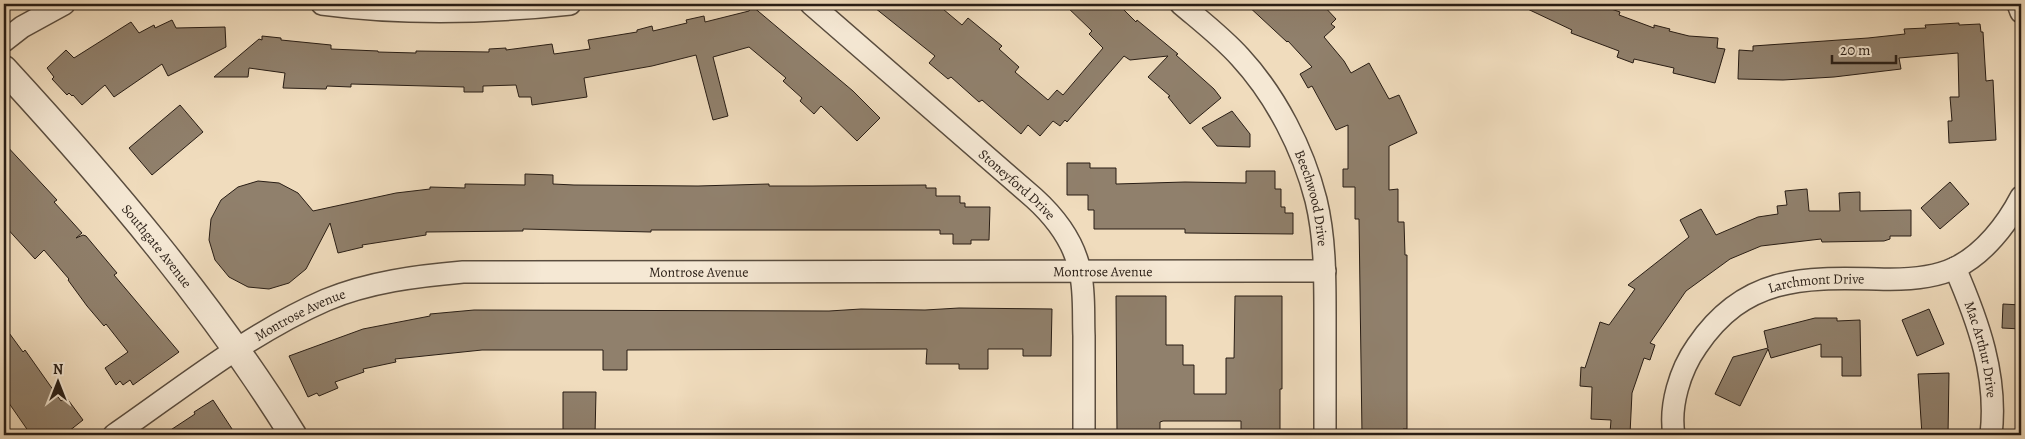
<svg xmlns="http://www.w3.org/2000/svg" width="2025" height="439" viewBox="0 0 2025 439" font-family="Alegreya,serif">
<style>
.building{fill:#90806c;stroke:#281d15}
.lines{fill:none;stroke-linecap:round;stroke-linejoin:round}
.minor-casing{stroke:#5a4d3f;stroke-width:24}
.tertiary-casing{stroke:#5a4d3f;stroke-width:29}
.minor{stroke:#f5e8d4;stroke-width:21}
.tertiary{stroke:#f5e8d4;stroke-width:26}
.labels{text-anchor:middle;stroke-width:4;stroke-linejoin:round;paint-order:stroke}
.street-label{font-size:14px;fill:#281d15;stroke:#f5e8d4}
</style>
<rect width="100%" height="100%" fill="#f0dcbd"/>
<filter id="stains"><feTurbulence type="fractalNoise" baseFrequency=".004" numOctaves="4"/><feColorMatrix values="0 0 0 0 .2 0 0 0 0 .09 0 0 0 0 .02 0 0 0 .5 -.17"/></filter>
<radialGradient id="worn" r=".72"><stop offset=".6" stop-color="#630" stop-opacity="0"/><stop offset="1" stop-color="#630" stop-opacity=".3"/></radialGradient>
<g class="building">
<path d="M 870,4 L 937,4 L 962,25 L 968,18 L 1002,46 L 999,49 L 1019,67 L 1015,72 L 1048,100 L 1057,90 L 1063,95 L 1103,48 L 1089,34 L 1092,31 L 1064,4 L 1118,4 L 1136,22 L 1137,20 L 1178,54 L 1176,55 L 1214,89 L 1221,98 L 1190,124 L 1168,97 L 1170,96 L 1148,77 L 1168,56 L 1130,60 L 1124,56 L 1067,122 L 1065,120 L 1060,126 L 1053,121 L 1040,136 L 1028,125 L 1021,134 L 982,100 L 979,102 L 951,77 L 948,79 L 929,63 L 935,56 Z"/>
<path d="M 1246,4 L 1322,4 L 1336,19 L 1331,24 L 1335,27 L 1324,37 L 1344,61 L 1351,73 L 1369,63 L 1389,99 L 1399,95 L 1417,133 L 1389,146 L 1389,190 L 1398,189 L 1398,222 L 1404,222 L 1405,255 L 1407,255 L 1407,429 L 1403,429 L 1403,435 L 1362,435 L 1359,219 L 1355,219 L 1355,187 L 1343,187 L 1343,169 L 1348,169 L 1348,125 L 1336,130 L 1312,86 L 1308,88 L 1300,74 L 1312,67 L 1288,41 L 1287,42 Z"/>
<path d="M 1517,4 L 1597,4 L 1620,12 L 1619,15 L 1654,28 L 1654,25 L 1670,29 L 1669,31 L 1689,36 L 1718,38 L 1717,48 L 1725,49 L 1715,83 L 1673,73 L 1674,68 L 1634,59 L 1633,63 L 1617,57 L 1619,51 L 1571,33 L 1572,30 Z"/>
<path d="M 752,6 L 853,91 L 880,118 L 857,141 L 821,106 L 814,114 L 800,101 L 802,98 L 783,81 L 786,78 L 749,47 L 713,57 L 728,116 L 713,120 L 696,55 L 652,66 L 584,78 L 587,97 L 532,105 L 531,97 L 519,97 L 516,85 L 483,86 L 483,92 L 464,92 L 464,87 L 351,84 L 351,87 L 327,86 L 326,89 L 283,88 L 285,73 L 249,68 L 248,77 L 214,77 L 259,39 L 262,40 L 262,36 L 281,38 L 281,40 L 331,45 L 331,49 L 378,51 L 378,52 L 416,53 L 416,51 L 489,52 L 489,49 L 506,48 L 506,50 L 552,44 L 554,54 L 590,49 L 588,40 L 637,32 L 637,30 L 652,26 L 653,31 L 687,23 L 686,20 L 704,16 L 705,22 L 749,11 Z"/>
<path d="M 172,20 L 176,28 L 225,27 L 226,47 L 168,76 L 162,64 L 114,97 L 105,85 L 82,105 L 73,95 L 72,96 L 69,93 L 67,95 L 52,79 L 54,77 L 47,68 L 66,50 L 74,58 L 131,22 L 139,33 L 154,25 L 155,28 Z"/>
<path d="M 1959,23 L 1959,25 L 1980,24 L 1981,32 L 1983,32 L 1986,81 L 1993,80 L 1996,140 L 1949,143 L 1948,121 L 1952,121 L 1950,97 L 1959,97 L 1958,53 L 1899,58 L 1901,69 L 1834,77 L 1783,80 L 1738,79 L 1739,50 L 1753,51 L 1753,46 L 1868,38 L 1905,34 L 1904,29 L 1926,28 L 1925,25 Z"/>
<path d="M 180,105 L 203,132 L 152,175 L 129,148 Z"/>
<path d="M 1232,111 L 1250,134 L 1250,147 L 1217,146 L 1202,128 Z"/>
<path d="M 4,143 L 57,200 L 54,202 L 82,233 L 76,238 L 83,235 L 86,236 L 117,273 L 114,275 L 179,352 L 133,385 L 130,380 L 123,385 L 120,381 L 116,385 L 105,368 L 128,352 L 106,324 L 104,326 L 87,306 L 68,280 L 69,279 L 44,250 L 35,259 L 4,225 Z"/>
<path d="M 1067,163 L 1090,163 L 1090,168 L 1116,168 L 1116,184 L 1185,182 L 1246,183 L 1246,171 L 1275,171 L 1275,189 L 1281,189 L 1281,207 L 1285,207 L 1285,213 L 1293,213 L 1293,234 L 1185,233 L 1185,229 L 1094,229 L 1094,210 L 1088,210 L 1088,195 L 1067,195 Z"/>
<path d="M 525,174 L 553,175 L 553,184 L 574,185 L 698,186 L 769,184 L 769,186 L 813,186 L 926,185 L 926,188 L 936,188 L 936,196 L 960,196 L 960,203 L 965,203 L 965,207 L 990,207 L 989,240 L 971,240 L 971,244 L 953,244 L 953,234 L 940,234 L 940,230 L 651,230 L 651,232 L 523,229 L 523,231 L 426,232 L 426,235 L 362,245 L 363,247 L 338,253 L 330,223 L 306,269 L 289,283 L 269,289 L 248,287 L 229,277 L 215,260 L 209,240 L 211,219 L 221,200 L 238,187 L 258,181 L 279,183 L 298,193 L 313,211 L 396,193 L 430,189 L 430,187 L 465,188 L 465,184 L 525,185 Z"/>
<path d="M 1950,182 L 1969,204 L 1940,229 L 1921,208 Z"/>
<path d="M 1807,189 L 1809,211 L 1840,211 L 1839,193 L 1860,192 L 1860,211 L 1911,210 L 1911,236 L 1890,236 L 1890,239 L 1884,241 L 1822,242 L 1821,239 L 1761,246 L 1730,259 L 1686,291 L 1650,343 L 1655,345 L 1650,360 L 1644,358 L 1632,393 L 1630,434 L 1610,433 L 1611,420 L 1591,419 L 1592,387 L 1580,386 L 1581,367 L 1585,368 L 1600,322 L 1609,325 L 1635,289 L 1628,285 L 1689,237 L 1680,220 L 1701,209 L 1716,235 L 1758,217 L 1778,214 L 1777,206 L 1787,205 L 1785,191 Z"/>
<path d="M 1116,296 L 1166,296 L 1166,345 L 1183,345 L 1183,365 L 1194,365 L 1194,394 L 1226,394 L 1226,358 L 1234,358 L 1235,296 L 1282,296 L 1282,389 L 1280,389 L 1280,435 L 1241,435 L 1241,421 L 1163,421 L 1160,422 L 1160,435 L 1117,435 Z"/>
<path d="M 2003,304 L 2021,305 L 2021,329 L 2002,328 Z"/>
<path d="M 959,308 L 1052,309 L 1051,356 L 1023,356 L 1023,349 L 988,349 L 988,369 L 959,369 L 959,364 L 926,364 L 927,349 L 627,350 L 627,370 L 603,370 L 603,350 L 482,350 L 395,359 L 396,362 L 363,369 L 364,372 L 335,382 L 338,388 L 319,396 L 317,393 L 308,397 L 289,356 L 363,329 L 430,316 L 430,314 L 474,310 L 829,311 L 861,309 L 925,310 Z"/>
<path d="M 1929,309 L 1944,344 L 1917,356 L 1902,320 Z"/>
<path d="M 1815,318 L 1837,318 L 1837,321 L 1860,320 L 1861,376 L 1842,376 L 1842,357 L 1821,357 L 1821,344 L 1771,358 L 1768,349 L 1740,406 L 1715,394 L 1733,357 L 1768,348 L 1764,331 Z"/>
<path d="M 4,326 L 23,352 L 25,350 L 61,401 L 66,397 L 83,420 L 64,435 L 31,435 L 4,396 Z"/>
<path d="M 1949,373 L 1948,435 L 1922,435 L 1918,374 Z"/>
<path d="M 563,392 L 596,392 L 595,435 L 563,435 Z"/>
<path d="M 213,400 L 236,435 L 163,435 L 195,414 L 194,412 Z"/>
</g>
<g class="lines">
<defs>
<g id="minor">
<path d="M 322,4 C 404,15 488,13 570,4"/>
<path id="s1" d="M 811,4 L 1034,198 C 1055,217 1074,242 1080,271 C 1085,292 1083,314 1084,336 C 1084,369 1084,402 1084,435"/>
<path id="s2" d="M 1181,4 C 1201,21 1223,38 1240,57 C 1276,96 1303,149 1316,200 C 1325,237 1325,276 1325,314 C 1325,354 1325,395 1325,435"/>
<path d="M 2018,4 L 2021,12"/>
<path d="M 4,41 L 22,27 L 64,4"/>
<path id="s3" d="M 1955,268 C 1978,321 1998,376 1991,435"/>
<path id="s4" d="M 114,435 C 182,388 250,333 326,300 C 369,282 417,276 463,272 L 1325,271"/>
<path id="s5" d="M 1674,435 C 1669,406 1680,370 1697,346 C 1744,277 1801,277 1877,279 C 1902,280 1932,279 1955,268 C 1984,254 2007,224 2021,197"/>
</g>
<g id="tertiary">
<path id="s6" d="M 4,69 C 109,183 211,303 293,435"/>
</g>
</defs>
<use href="#minor" class="minor-casing"/>
<use href="#tertiary" class="tertiary-casing"/>
<use href="#minor" class="minor"/>
<use href="#tertiary" class="tertiary"/>
</g>
<g class="labels">
<g class="street-label">
<text dy="5" stroke="none"><textPath href="#s1" startOffset="274">Stoneyford Drive</textPath></text>
<text dy="5" stroke="none"><textPath href="#s2" startOffset="240">Beechwood Drive</textPath></text>
<text dy="5" stroke="none"><textPath href="#s6" startOffset="234">Southgate Avenue</textPath></text>
<text dy="5" stroke="none"><textPath href="#s4" startOffset="1032">Montrose Avenue</textPath></text>
<text dy="5" stroke="none"><textPath href="#s4" startOffset="628">Montrose Avenue</textPath></text>
<text dy="5" stroke="none"><textPath href="#s5" startOffset="236">Larchmont Drive</textPath></text>
<text dy="5" stroke="none"><textPath href="#s4" startOffset="222">Montrose Avenue</textPath></text>
<text dy="5" stroke="none"><textPath href="#s3" startOffset="86">Mac Arthur Drive</textPath></text>
</g>
</g>
<rect width="2025" height="439" fill="none" stroke="#f0dcbd" stroke-width="20"/>
<rect x="5" y="5" width="2015" height="429" fill="none" stroke="#281d15" stroke-width="2.5"/>
<rect x="10" y="10" width="2005" height="419" fill="none" stroke="#281d15"/>
<g transform="translate(58 382)" stroke="#f5e8d4" stroke-width="4" paint-order="stroke">
<path d="M0-4L9 19L0 12L-9 19Z" fill="#281d15"/>
<text y="-8" font-size="14" font-weight="bold" text-anchor="middle" fill="#281d15">N</text>
</g>
<path d="M1832 55v8h64v-8" fill="none" stroke="#281d15" stroke-width="2.5"/>
<text x="1840" y="55" font-size="15" fill="#281d15" stroke="#f5e8d4" stroke-width="4" paint-order="stroke">20 m</text>
<rect width="100%" height="100%" filter="url(#stains)"/>
<rect width="100%" height="100%" fill="url(#worn)"/>
</svg>
